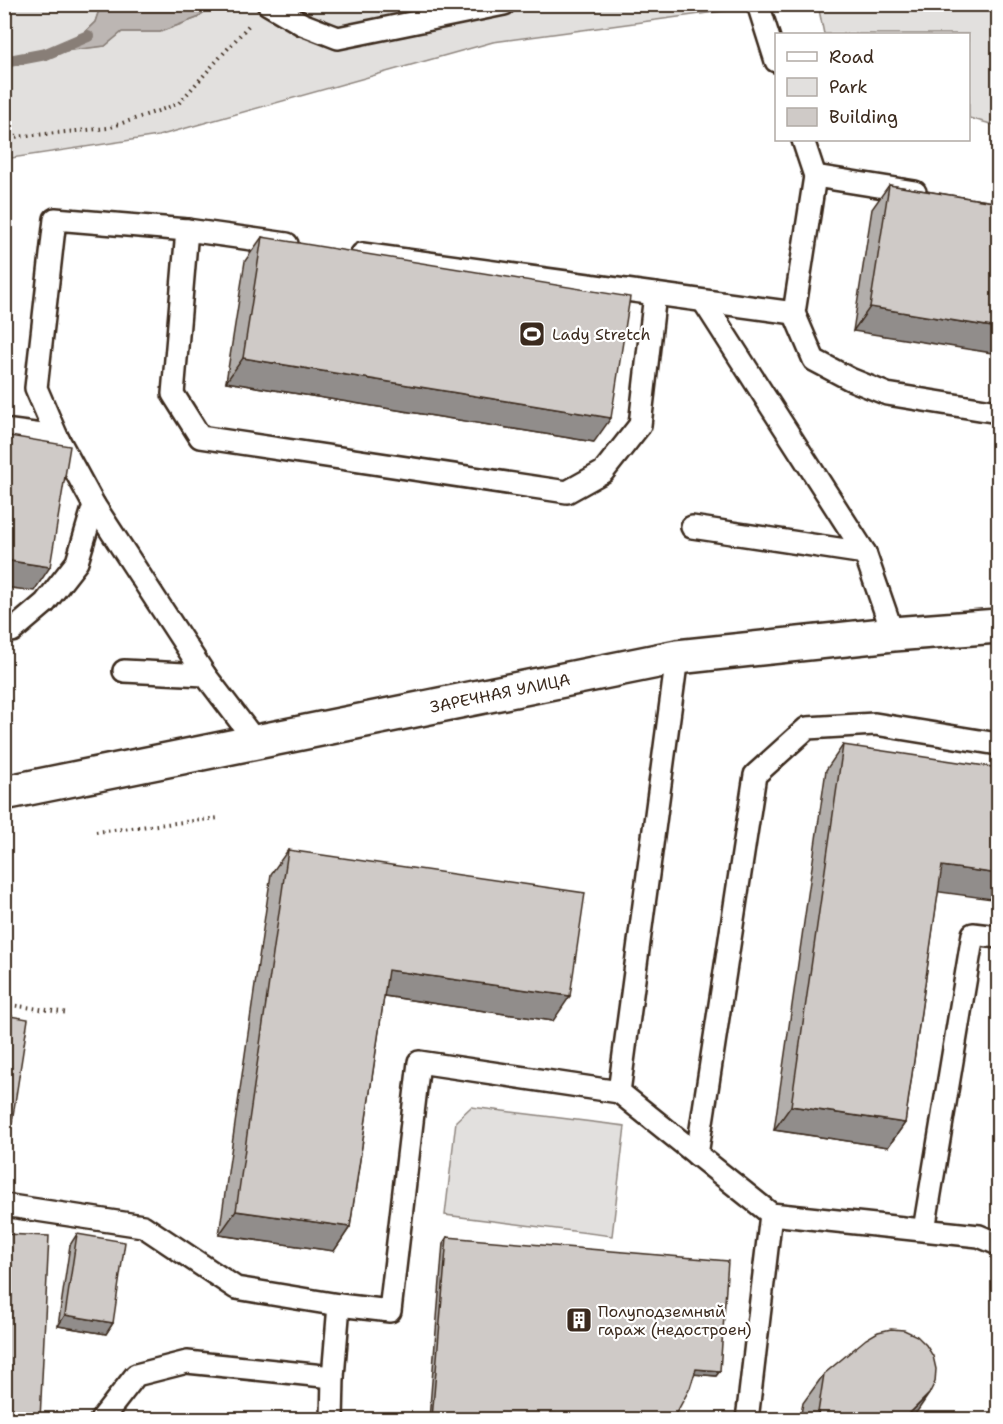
<svg xmlns="http://www.w3.org/2000/svg" width="1003" height="1424" viewBox="0 0 1003 1424" font-family="'Shantell Sans',sans-serif">
<style>
.green{fill:#e2e0de;stroke:#8e857e;stroke-width:1.5}
.water{fill:#bcb6b3;stroke:#887e77;stroke-width:1.5}
.lines{fill:none;stroke-linecap:round;stroke-linejoin:round}
.stream{stroke:#887e77;stroke-width:12}
.service-casing{stroke:#3b2a1e;stroke-width:26}
.minor-casing{stroke:#3b2a1e;stroke-width:38}
.path{stroke:#3b2a1e;stroke-width:4;stroke-dasharray:1.5 4.5;stroke-linecap:butt}
.service{stroke:#fff;stroke-width:21}
.minor{stroke:#fff;stroke-width:33}
.wall{fill:#b2aeab;stroke:#3b2a1e;stroke-width:1.5}
.shaded-wall{fill:#918d8b;stroke:#3b2a1e;stroke-width:1.5}
.building{fill:#cfcac7;stroke:#3b2a1e;stroke-width:1.5}
.labels{text-anchor:middle;stroke-width:4.5;stroke-linejoin:round;paint-order:stroke}
.poi-label{font-size:16px;fill:#3b2a1e;stroke:#fff;text-anchor:start}
.street-label{font-size:16px;fill:#3b2a1e;stroke:#fff}
</style>
<rect width="100%" height="100%" fill="#fff"/>
<filter id="ink" filterUnits="userSpaceOnUse"><feTurbulence type="fractalNoise" baseFrequency=".0167" numOctaves="2"/><feDisplacementMap in="SourceGraphic" scale="12" xChannelSelector="R" yChannelSelector="G"/><feConvolveMatrix kernelMatrix="1 2 1 2 8 2 1 2 1" color-interpolation-filters="sRGB"/></filter>
<g filter="url(#ink)">
<g class="green">
<path d="M 5,5 L 101,5 L 95,22 L 66,50 L 105,46 L 122,32 L 160,32 L 197,18 L 212,5 L 767,5 L 493,42 L 158,136 L 5,159 Z"/>
<path d="M 818,5 L 998,5 L 998,126 L 969,118 L 968,34 L 824,34 Z"/>
<path d="M 471,1107 L 625,1126 L 612,1236 L 445,1215 L 456,1121 Z"/>
</g>
<path class="water" d="M 101,4 L 212,4 L 212,5 L 197,18 L 160,32 L 122,32 L 105,46 L 65,51 L 95,22 Z"/>
<g class="lines">
<path class="stream" d="M 4,62 L 46,54 L 88,36"/>
<defs>
<g id="service">
<path d="M 268,4 L 302,24 L 338,38 L 504,4"/>
<path d="M 758,4 L 776,61"/>
<path d="M 803,140 L 815,176"/>
<path d="M 915,192 L 815,176 L 794,313 L 814,360 L 850,379 L 887,394 L 998,412"/>
<path d="M 287,244 L 187,230 L 173,394 L 200,437 L 567,492 L 603,472 L 640,425 L 655,294"/>
<path d="M 362,254 L 794,313"/>
<path d="M 704,302 L 865,553 L 893,634"/>
<path d="M 4,430 L 57,437"/>
<path d="M 94,505 L 205,675 L 256,742"/>
<path d="M 692,527 L 865,553"/>
<path d="M 4,631 L 12,631 L 45,603 L 77,562 L 94,505 L 57,437 L 36,388 L 55,219 L 187,230"/>
<path d="M 124,671 L 205,675"/>
<path d="M 619,1092 L 771,1214 L 979,1236 L 998,1244"/>
<path d="M 697,1155 L 755,775 L 807,728 L 875,724 L 998,744"/>
<path d="M 4,1205 L 143,1226 L 236,1288 L 339,1305 L 390,1311 L 419,1062 L 619,1092 L 677,657"/>
<path d="M 924,1230 L 973,934 L 998,937"/>
<path d="M 101,1420 L 136,1375 L 187,1362 L 333,1377"/>
<path d="M 332,1420 L 333,1377 L 339,1305"/>
<path d="M 747,1420 L 771,1214"/>
</g>
<g id="minor">
<path id="s1" d="M 4,793 L 677,657 L 893,634 L 998,626"/>
</g>
</defs>
<use href="#service" class="service-casing"/>
<use href="#minor" class="minor-casing"/>
<g class="path">
<path d="M 4,138 L 108,128 L 178,104 L 249,25"/>
<path d="M 96,832 L 219,818"/>
<path d="M 4,1004 L 68,1013"/>
</g>
<use href="#service" class="service"/>
<use href="#minor" class="minor"/>
</g>
<g class="wall">
<path d="M 889,185 L 999,203 L 853,331 L 872,209 Z"/>
<path d="M 262,237 L 594,442 L 226,382 L 245,261 Z"/>
<path d="M 843,745 L 938,892 L 905,1123 L 888,1147 L 774,1130 L 826,770 Z"/>
<path d="M 288,850 L 553,1021 L 384,996 L 350,1227 L 334,1251 L 219,1235 L 271,874 Z"/>
<path d="M 77,1234 L 113,1323 L 106,1334 L 58,1326 L 70,1245 Z"/>
<path d="M 447,1237 L 720,1371 L 716,1376 L 695,1374 L 671,1419 L 429,1419 L 443,1243 Z"/>
<path d="M 824,1374 L 912,1419 L 800,1419 L 803,1403 Z"/>
</g>
<g class="shaded-wall">
<path d="M 870,307 L 999,328 L 999,354 L 853,331 Z"/>
<path d="M 243,358 L 611,418 L 594,442 L 226,382 Z"/>
<path d="M 4,560 L 50,567 L 34,591 L 4,587 Z"/>
<path d="M 942,866 L 999,874 L 999,900 L 925,890 Z"/>
<path d="M 388,970 L 570,996 L 553,1021 L 371,994 Z"/>
<path d="M 791,1106 L 905,1123 L 888,1147 L 774,1130 Z"/>
<path d="M 4,1121 L 12,1122 L 4,1133 Z"/>
<path d="M 236,1211 L 350,1227 L 334,1251 L 219,1235 Z"/>
<path d="M 65,1315 L 113,1323 L 106,1334 L 58,1326 Z"/>
<path d="M 696,1369 L 720,1371 L 716,1376 L 692,1374 Z"/>
<path d="M 929,1394 L 912,1419 L 904,1419 Z"/>
</g>
<g class="building">
<path d="M 889,185 L 999,203 L 999,328 L 870,307 Z"/>
<path d="M 262,237 L 630,297 L 611,418 L 243,358 Z"/>
<path d="M 4,435 L 70,446 L 50,567 L 4,560 Z"/>
<path d="M 843,745 L 999,768 L 999,874 L 942,866 L 905,1123 L 791,1106 Z"/>
<path d="M 288,850 L 585,893 L 570,996 L 388,970 L 350,1227 L 236,1211 Z"/>
<path d="M 4,1015 L 28,1019 L 12,1122 L 4,1121 Z"/>
<path d="M 4,1234 L 49,1236 L 40,1419 L 4,1419 Z"/>
<path d="M 77,1234 L 125,1242 L 113,1323 L 65,1315 Z"/>
<path d="M 447,1237 L 728,1261 L 720,1371 L 696,1369 L 690,1388 L 678,1410 L 671,1419 L 432,1419 Z"/>
<path d="M 891,1329 L 904,1330 L 917,1336 L 926,1345 L 933,1356 L 936,1369 L 935,1382 L 929,1394 L 908,1415 L 907,1419 L 817,1419 L 824,1374 L 866,1339 L 878,1332 Z"/>
</g>
</g>
<defs>
<symbol id="stadium-square" viewBox="-11 -11 22 22"><rect x="-9" y="-9" width="18" height="18" rx="4" fill="#3b2a1e" stroke="#fff"/><path d="M0-5a6.5 5 0 1 0 0 10a6.5 5 0 1 0 0-10ZM-3.5-1.8h7v3.6h-7Z" fill="#fff"/></symbol>
<symbol id="building-square" viewBox="-11 -11 22 22"><rect x="-9" y="-9" width="18" height="18" rx="4" fill="#3b2a1e" stroke="#fff"/><path d="M-4-6H4V6H1V3H-1V6H-4ZM-2.5-4.3h1.7v1.8h-1.7ZM.8-4.3h1.7v1.8H.8ZM-2.5-1h1.7V.8h-1.7ZM.8-1h1.7V.8H.8Z" fill="#fff"/></symbol>
</defs>
<g fill-rule="evenodd">
<use href="#stadium-square" x="517" y="319" width="30" height="30"/>
<use href="#building-square" x="564" y="1305" width="30" height="30"/>
</g>
<g class="labels">
<g class="poi-label">
<text x="552" y="340">Lady Stretch</text>
<text x="598" y="1317">Полуподземный<tspan x="598" dy="18">гараж (недостроен)</tspan></text>
</g>
<g class="street-label">
<text dy="6" stroke="none"><textPath href="#s1" startOffset="506">ЗАРЕЧНАЯ УЛИЦА</textPath></text>
</g>
</g>
<rect width="1003" height="1424" fill="none" stroke="#fff" stroke-width="24"/>
<rect x="12" y="12" width="979" height="1400" fill="none" stroke="#3b2a1e" stroke-width="2" filter="url(#ink)"/>
<rect x="775" y="33" width="195" height="108" fill="#ffffff" stroke="#b1aaa5" stroke-width="1.5"/>
<rect x="787" y="52" width="30" height="9" fill="#ffffff" stroke="#b1aaa5" stroke-width="1.5"/>
<text x="829" y="63" font-size="18" fill="#3b2a1e">Road</text>
<rect x="787" y="78" width="30" height="18" fill="#e2e0de" stroke="#b1aaa5" stroke-width="1.5"/>
<text x="829" y="93" font-size="18" fill="#3b2a1e">Park</text>
<rect x="787" y="108" width="30" height="18" fill="#cfcac7" stroke="#b1aaa5" stroke-width="1.5"/>
<text x="829" y="123" font-size="18" fill="#3b2a1e">Building</text>
</svg>
